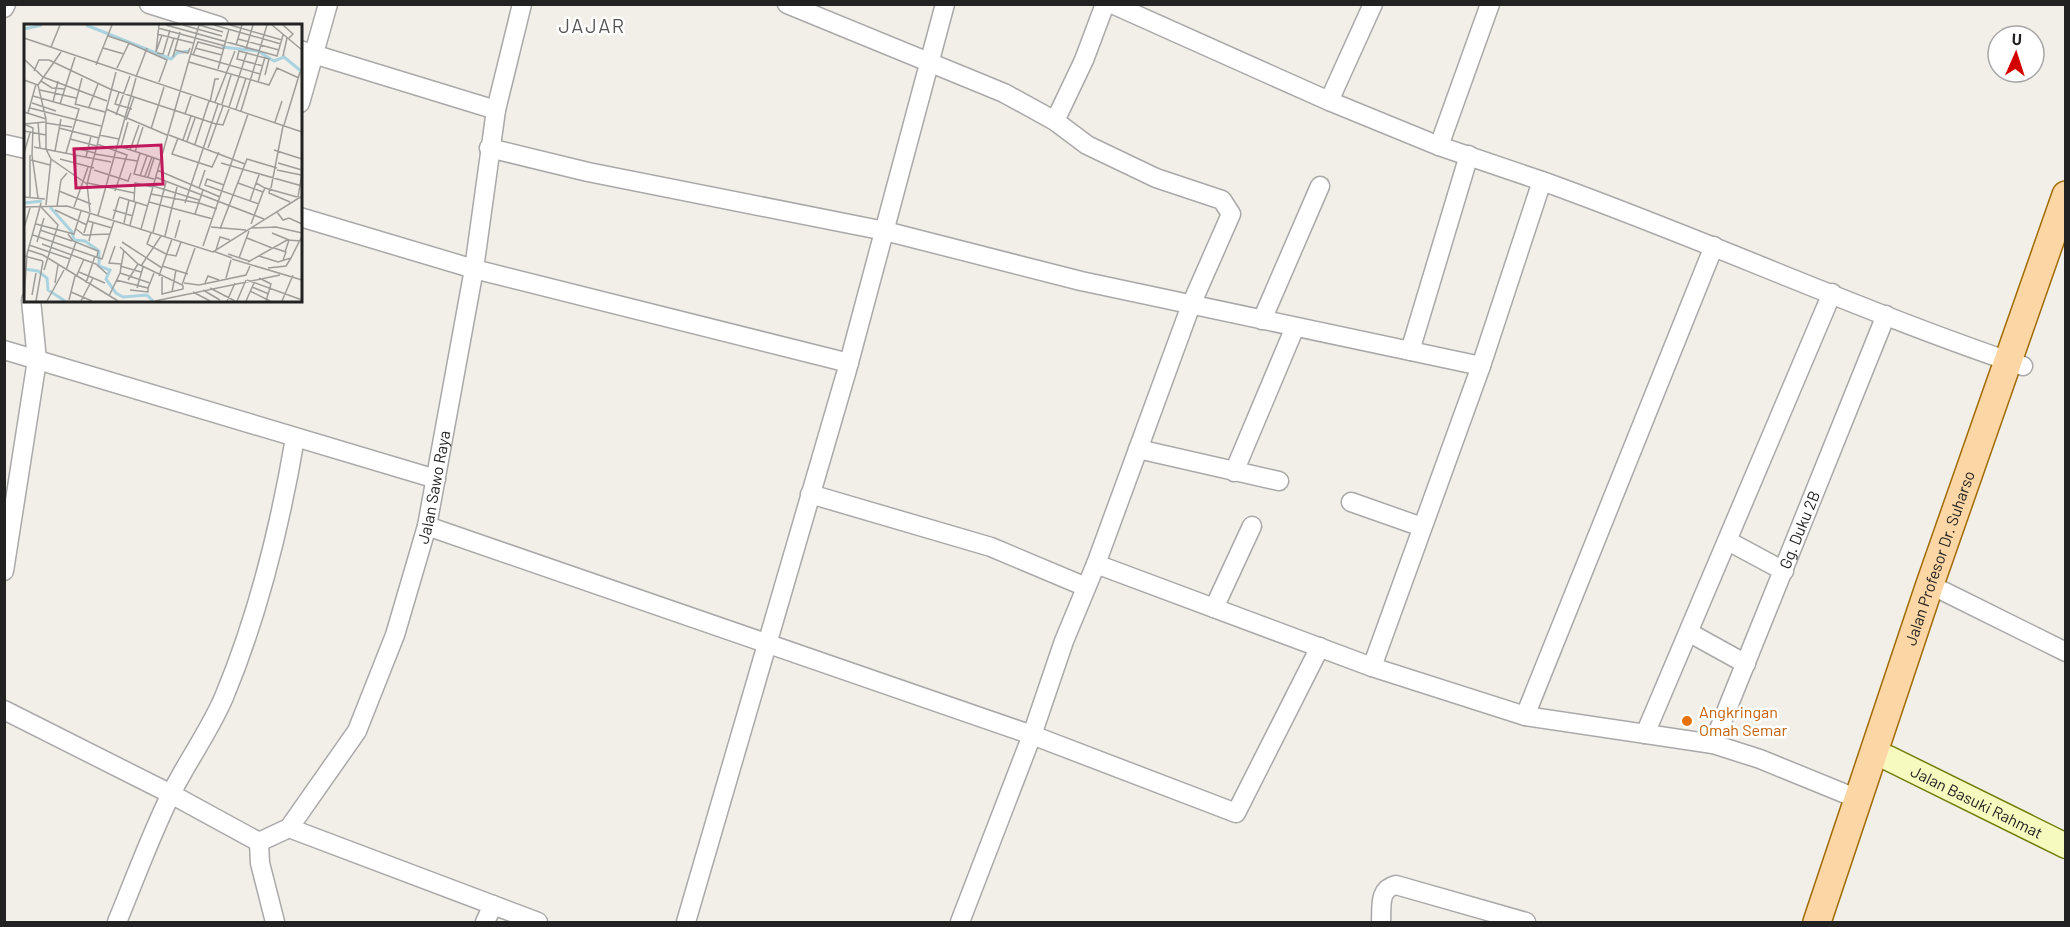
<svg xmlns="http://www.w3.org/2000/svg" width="2070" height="927" viewBox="0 0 2070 927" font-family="Barlow,sans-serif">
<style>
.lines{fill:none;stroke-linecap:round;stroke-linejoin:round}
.street-casing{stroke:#a9a9a9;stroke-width:21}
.secondary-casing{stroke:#707d05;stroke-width:27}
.primary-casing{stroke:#a06b00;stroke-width:30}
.street{stroke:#fff;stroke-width:18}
.secondary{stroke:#f7fabf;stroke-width:24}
.primary{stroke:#fcd6a4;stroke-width:27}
.food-dot{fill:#e8710a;stroke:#fff;stroke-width:2}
.labels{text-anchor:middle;stroke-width:5;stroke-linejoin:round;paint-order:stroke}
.street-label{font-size:16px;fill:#222;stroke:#fff}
.food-label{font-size:16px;fill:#c56008;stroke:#fff;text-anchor:start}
.quarter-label{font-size:20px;letter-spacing:1.5px;fill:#555;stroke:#fff}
.inset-river{fill:none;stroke:#aad3df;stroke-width:3}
.inset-road{fill:none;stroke:#9f9d99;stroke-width:1.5}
.view{fill:#c2185b;fill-opacity:0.15;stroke:#c2185b;stroke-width:3}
.inset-edge{fill:none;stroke:#222;stroke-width:3}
</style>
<rect width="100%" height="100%" fill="#f2efe9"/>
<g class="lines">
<defs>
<g id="street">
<path d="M 149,4 L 219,26"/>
<path d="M 787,4 L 1004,93 L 1055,121 L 1087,145 L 1156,178 L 1222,200 L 1231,214 L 1191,305 L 1096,564 L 1064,641 L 1032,735 L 960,922"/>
<path d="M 1112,4 L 1329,101 L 1439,146 L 1542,181"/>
<path d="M 4,8 L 6,4"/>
<path d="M 300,50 L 496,110"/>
<path d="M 1329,101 L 1373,4"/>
<path d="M 300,103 L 328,4"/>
<path d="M 1055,121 L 1084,60 L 1105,4"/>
<path d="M 4,144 L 26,149"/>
<path d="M 1439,146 L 1490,4"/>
<path d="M 489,148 L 588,172 L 885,231 L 1081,281 L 1481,366"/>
<path d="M 300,217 L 474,269 L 849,363"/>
<path d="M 1262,320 L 1320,186"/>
<path d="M 4,350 L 436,479"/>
<path d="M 1410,351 L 1469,155"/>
<path d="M 1138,449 L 1279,481"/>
<path d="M 1234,472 L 1295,327"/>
<path d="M 810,494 L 991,547 L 1086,587"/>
<path d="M 1351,502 L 1422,527"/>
<path d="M 427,526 L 1032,735 L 1236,813 L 1320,647"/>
<path d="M 1728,541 L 1784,571"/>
<path d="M 1096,564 L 1372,667"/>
<path d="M 4,571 L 37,360 L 31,300"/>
<path d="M 1943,591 L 2066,652"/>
<path d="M 1214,608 L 1252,526"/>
<path d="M 1690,633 L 1746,664"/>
<path d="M 4,710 L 171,794 L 259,842"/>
<path d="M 1525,716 L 1714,246"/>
<path d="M 1645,734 L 1832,293"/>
<path id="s1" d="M 1713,744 L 1886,315"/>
<path d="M 1858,799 L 1760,759 L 1713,744 L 1525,716 L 1372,667 L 1481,366 L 1542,181 C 1704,239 1860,311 2023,366"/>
<path d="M 289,828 L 538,922"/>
<path id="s2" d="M 259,842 L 289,828 L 357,731 L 395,635 L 427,526 L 474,269 L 496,110 L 522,4"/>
<path d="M 259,842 L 260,863 L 275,922"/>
<path d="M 117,922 C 135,879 151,834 172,792 C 188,760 210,730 224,697 C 259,613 280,527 295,438"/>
<path d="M 485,922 L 493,905"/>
<path d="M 686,922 L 847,370 L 945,4"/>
<path d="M 1381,922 C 1382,907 1378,889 1396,885 L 1526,922"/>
</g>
<g id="secondary">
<path id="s3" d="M 1888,758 L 2066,846"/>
</g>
<g id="primary">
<path id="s4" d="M 1817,922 L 1929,587 L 2066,195"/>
</g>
</defs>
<use href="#street" class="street-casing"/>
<use href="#secondary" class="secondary-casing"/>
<use href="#primary" class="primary-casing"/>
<use href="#street" class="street"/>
<use href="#secondary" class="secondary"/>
<use href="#primary" class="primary"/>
</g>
<circle class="food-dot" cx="1687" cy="721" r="6"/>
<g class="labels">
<g class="street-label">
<text dy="6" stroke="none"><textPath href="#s2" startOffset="408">Jalan Sawo Raya</textPath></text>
<text dy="6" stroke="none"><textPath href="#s1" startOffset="231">Gg. Duku 2B</textPath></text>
<text dy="6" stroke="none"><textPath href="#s4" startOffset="384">Jalan Profesor Dr. Suharso</textPath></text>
<text dy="6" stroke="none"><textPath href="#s3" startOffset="99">Jalan Basuki Rahmat</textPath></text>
</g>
<g class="food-label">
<text x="1699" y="718">Angkringan<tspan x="1699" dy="18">Omah Semar</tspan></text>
</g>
<g class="quarter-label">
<text x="592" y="33">JAJAR</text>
</g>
</g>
<g transform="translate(24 24)">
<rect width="278" height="278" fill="#f2efe9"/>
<path class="inset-river" d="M 62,1 L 147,35 L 153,29 L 165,27M 0,5 L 18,1M 198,23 L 234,27 L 250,37 L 260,33 L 277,47M 0,179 L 18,177M 26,183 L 48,208 L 50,216 L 61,217 L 75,227 L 75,242 L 86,246 L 82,255 L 92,269 L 99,273 L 123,271 L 129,277M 0,245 L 14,247 L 23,254 L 24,266 L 41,277"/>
<path class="inset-road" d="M 135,1 L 132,28 L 138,11M 142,1 L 253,32 L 259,11M 159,1 L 198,12M 175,1 L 199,8M 190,1 L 257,20M 206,1 L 258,16M 248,1 L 278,26M 259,1 L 269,10 L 264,15M 134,4 L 201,22M 133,10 L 169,19M 84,12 L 105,19M 0,14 L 278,108M 214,15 L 255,26M 105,19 L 143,36 L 135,58M 212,21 L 218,1M 27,23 L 36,1M 79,24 L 100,30M 171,24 L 198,31M 222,25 L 229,1M 151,26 L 164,29 L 166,24M 133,29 L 139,30 L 146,6M 167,30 L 236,50M 169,31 L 174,18 L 200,25M 144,32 L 150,14M 259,32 L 263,14M 149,33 L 156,8M 0,35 L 19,53 L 83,77M 165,38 L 245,61 L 253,44 L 275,54M 72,41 L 88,1M 239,42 L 213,35 L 215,27 L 245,35 L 241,51M 93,44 L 105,19M 194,45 L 205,5M 10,47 L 15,36 L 25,36 L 86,65 L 192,100M 112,53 L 123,24M 0,56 L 14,61 L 22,95 L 22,125 L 27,135 L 63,160M 17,57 L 28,64 L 41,65M 234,58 L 241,33M 14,61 L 37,28M 16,66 L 52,74M 95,68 L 91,80 L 108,85M 9,72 L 55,85 L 42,129M 29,78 L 34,57M 186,78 L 191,55 L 195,55M 191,78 L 211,27M 8,79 L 32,87M 36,80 L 51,33M 51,80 L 81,88M 198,80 L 207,51M 51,81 L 58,54M 65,83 L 74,60M 205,83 L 223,28M 6,84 L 77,102M 82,85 L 143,111M 212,85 L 222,54M 217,87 L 243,1M 0,88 L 22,95M 4,89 L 12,60M 161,90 L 167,72M 92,91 L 106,52M 102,96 L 110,73M 14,98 L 16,124M 104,98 L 97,123 L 116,129M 251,98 L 258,77M 22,99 L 48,103M 0,100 L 9,104 L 8,131 L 14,174M 0,100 L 21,98M 193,100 L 199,101 L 205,85M 260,101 L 276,48M 35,104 L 75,114M 127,105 L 140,63M 0,107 L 22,111M 75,111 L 95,115M 145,111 L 221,140M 154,114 L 148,130 L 188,143 L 195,128M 46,115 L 73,122M 159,116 L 167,92M 163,117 L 171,94M 73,120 L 103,131 L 91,167M 171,120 L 185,77M 10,123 L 87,138M 51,124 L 71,129M 184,124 L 199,82M 106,126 L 115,101M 250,126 L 278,135M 31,127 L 37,95M 111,128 L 119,103M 0,129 L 6,109M 71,130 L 113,137M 6,131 L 6,174M 62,133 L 67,112M 36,135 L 70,144M 7,136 L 26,141M 197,139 L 278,162M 254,139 L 278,146M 70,146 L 104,157 L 107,149M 133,146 L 196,173M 253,146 L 277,151M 116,152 L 123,132M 121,152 L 128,133M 124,153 L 130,134M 131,153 L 240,195M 51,155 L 52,131M 130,155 L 110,150 L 116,129 L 136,136M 64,159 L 110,169M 214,159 L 239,168 L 241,164 L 232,159 L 235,151M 63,160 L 92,48M 63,160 L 66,188M 200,161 L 183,155 L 181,161 L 235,180M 129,162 L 175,176M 175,164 L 181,146M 241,164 L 273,173M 246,164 L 245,169 L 266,178M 247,164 L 259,102M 35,167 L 67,180M 127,170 L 174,179M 0,173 L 21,175M 95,173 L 124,182M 274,173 L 278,149M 226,177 L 232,159M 110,178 L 111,159 L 129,163M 125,178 L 189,195M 161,179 L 194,80M 175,179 L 193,185M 22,181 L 27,135M 33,182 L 37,156 L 43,149M 0,183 L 43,182 L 189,228 L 278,172M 17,183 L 34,201 L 20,246M 50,183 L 64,143M 31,186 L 63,201M 89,186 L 109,192M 253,188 L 259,196 L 265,194 L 278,200M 171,190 L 179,166M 74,191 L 112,54M 89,195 L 95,174M 64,197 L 88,204M 100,199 L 105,176M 12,200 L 50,210 L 57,187M 227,200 L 239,168M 106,201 L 112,178M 187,203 L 222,206M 0,204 L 6,184M 227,204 L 252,203 L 278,209M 52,205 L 60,211 L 86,210M 117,205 L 175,1M 196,205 L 223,135 L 253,144M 16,206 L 48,217M 129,208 L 142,158M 60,209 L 66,189M 127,209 L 123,220 L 142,230 L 152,232 L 157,218M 248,209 L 265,216 L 261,228M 44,210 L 49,217 L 74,227 L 73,233M 9,211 L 78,235 L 90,197M 141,212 L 153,163M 151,214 L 156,196M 223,214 L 248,224M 65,217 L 69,199M 13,218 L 20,194M 98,218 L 138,244M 18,220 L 72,240 L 83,250M 5,221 L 46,235M 91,222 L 85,239 L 97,240M 179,222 L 224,90M 96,223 L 114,240 L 158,261 L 171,224M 250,224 L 262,228 L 259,236M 4,226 L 19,231 L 94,277M 192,226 L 196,213 L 206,216M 189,227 L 208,234M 204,230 L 225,237M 0,232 L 19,237M 235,232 L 254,238 L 267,234 L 278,212M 215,234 L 225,207M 208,235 L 278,256M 224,238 L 263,216 L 278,217M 96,242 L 117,248M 117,242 L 137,212M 138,242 L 164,250M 244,244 L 262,242 L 267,234M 42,246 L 52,218M 55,248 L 81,259M 96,249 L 126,259M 135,252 L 148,215M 52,253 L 60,235M 138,253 L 138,270 L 159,265 L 159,261M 202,254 L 207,236M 235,254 L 247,260 L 242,277M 92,256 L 124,264 L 130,249M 104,256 L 114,240M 223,256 L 278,276M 31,259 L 34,241M 62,259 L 71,232M 160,259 L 175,261 L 222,251 L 226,242M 181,259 L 184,252 L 195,256M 228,263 L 245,270M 113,264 L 119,243M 186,264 L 211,277M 106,266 L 124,268 L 124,264M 179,266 L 196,276M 226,267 L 246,277M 47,268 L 68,277M 148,268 L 152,246M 169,268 L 186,277M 8,271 L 12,249M 85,272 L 96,249 L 100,226M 45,276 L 51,252M 0,277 L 3,230 L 17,179M 12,277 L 19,237M 23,277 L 40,246M 57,277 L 69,254M 131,277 L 256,251M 203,277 L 211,259M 213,277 L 222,256M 222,277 L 230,259M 258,277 L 269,251"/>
<path class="view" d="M 137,121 L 139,160 L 52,164 L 50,125 Z"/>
<rect width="278" height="278" class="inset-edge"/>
</g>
<rect width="2070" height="927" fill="none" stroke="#222222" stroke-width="12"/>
<g transform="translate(2016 54) rotate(3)"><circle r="28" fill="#ffffff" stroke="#a7a7a7" stroke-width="1.5"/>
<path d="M0-4.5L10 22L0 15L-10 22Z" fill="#d40000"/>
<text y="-9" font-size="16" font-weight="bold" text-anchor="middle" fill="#222222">U</text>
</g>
</svg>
